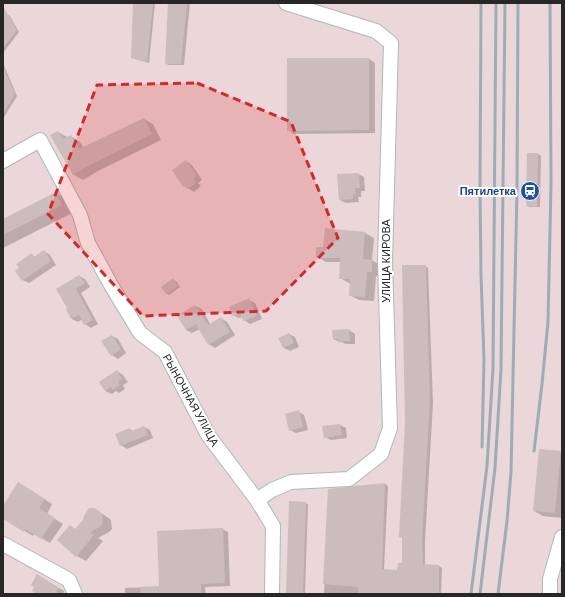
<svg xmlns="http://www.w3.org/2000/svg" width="565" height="597" viewBox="0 0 565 597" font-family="Barlow,sans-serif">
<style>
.shadow{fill:#0003;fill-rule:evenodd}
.building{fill:#ccbcbd}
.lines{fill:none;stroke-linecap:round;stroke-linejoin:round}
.minor-casing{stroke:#aababd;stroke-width:16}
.minor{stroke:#fff;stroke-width:14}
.rail{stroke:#99afb4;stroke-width:3}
.marked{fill:#d62828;fill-opacity:0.2;stroke:#d62828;stroke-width:3;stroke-dasharray:8 5;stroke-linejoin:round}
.labels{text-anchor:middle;stroke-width:4;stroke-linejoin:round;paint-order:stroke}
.transit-label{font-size:11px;font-weight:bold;fill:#164399;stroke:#fff;text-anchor:end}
.street-label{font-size:11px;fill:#272727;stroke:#fff}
</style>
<rect width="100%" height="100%" fill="#ebd6d9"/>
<g class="shadow">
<path d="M 134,3 L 155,3 L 149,63 L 135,59 Z"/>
<path d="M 169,3 L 190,3 L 184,65 L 168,65 L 166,63 Z"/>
<path d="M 8,15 L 10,16 L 19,32 L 3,53 L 3,21 Z"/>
<path d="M 369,59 L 375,63 L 375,133 L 294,134 L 288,130 Z"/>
<path d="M 3,63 L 17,96 L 3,119 Z"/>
<path d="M 144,119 L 153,124 L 161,140 L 98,171 L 83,180 L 74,175 L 51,136 L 58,132 L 67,137 L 71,136 L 80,142 L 84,148 Z"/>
<path d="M 538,154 L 541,156 L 540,207 L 530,207 L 527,206 Z"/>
<path d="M 186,161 L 192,165 L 202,180 L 198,183 L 201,186 L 194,192 L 184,186 Z"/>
<path d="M 358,174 L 364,177 L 365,191 L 361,191 L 361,197 L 358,197 L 359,202 L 346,203 L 340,200 Z"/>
<path d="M 56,193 L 68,200 L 74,212 L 3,248 L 3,220 Z"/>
<path d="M 365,233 L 374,238 L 372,260 L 381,266 L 380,276 L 376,276 L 374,301 L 359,300 L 350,295 L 351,283 L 349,283 L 340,278 L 341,262 L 326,262 L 317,257 L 324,248 Z"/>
<path d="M 44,251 L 50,255 L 56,265 L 29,283 L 23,280 L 32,255 L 36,257 Z"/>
<path d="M 425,266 L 428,268 L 433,403 L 425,542 L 425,565 L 439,566 L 442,568 L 441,594 L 324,594 L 329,490 L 385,484 L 388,486 L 384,570 L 398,571 L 403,564 L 403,538 L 400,537 Z"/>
<path d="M 79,276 L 85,279 L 90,287 L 81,293 L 98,324 L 91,328 L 85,324 L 83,319 L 78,322 L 72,319 L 67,310 Z"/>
<path d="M 173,280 L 176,281 L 180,287 L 169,295 L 166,293 Z"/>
<path d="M 249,300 L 255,303 L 262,319 L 250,324 L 244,320 L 243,317 L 239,318 L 233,315 ZM 245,312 L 236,315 L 236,313 Z"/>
<path d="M 195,306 L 202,309 L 210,324 L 221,318 L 227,322 L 235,335 L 215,348 L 209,344 L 200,329 L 192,333 L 186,330 Z"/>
<path d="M 349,330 L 355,334 L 355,344 L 346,344 L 342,342 L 340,342 L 333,339 Z"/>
<path d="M 289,334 L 295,337 L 299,347 L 290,351 L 284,348 Z"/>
<path d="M 112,336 L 118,339 L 126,353 L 118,359 L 112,355 Z"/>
<path d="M 117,371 L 123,375 L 128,382 L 123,385 L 125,389 L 119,393 L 116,391 L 112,394 L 105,391 Z"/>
<path d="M 298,411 L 304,415 L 308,430 L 296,433 L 290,430 Z"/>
<path d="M 340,425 L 346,428 L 347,438 L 331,440 L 325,437 Z"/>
<path d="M 144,427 L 150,430 L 153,438 L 127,449 L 121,445 L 130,429 L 133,431 Z"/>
<path d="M 560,452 L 562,453 L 562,518 L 543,516 L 534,511 Z"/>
<path d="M 27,488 L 52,504 L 47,514 L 63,524 L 50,543 L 34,534 L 33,536 L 3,518 L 3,508 Z"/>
<path d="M 305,503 L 308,504 L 305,594 L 287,594 Z"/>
<path d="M 95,509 L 110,519 L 111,521 L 112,529 L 109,532 L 98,538 L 103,541 L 86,561 L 77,556 L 70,526 L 76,530 Z"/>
<path d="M 222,529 L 228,532 L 230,586 L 205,587 L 206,594 L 125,594 L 125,588 L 160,587 Z"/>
<path d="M 37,576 L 64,591 L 63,594 L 38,594 Z"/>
</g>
<g class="building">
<path d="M 133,3 L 153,3 L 147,62 L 131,58 Z"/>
<path d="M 168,3 L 187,3 L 181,64 L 165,64 Z"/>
<path d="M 3,6 L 17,30 L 3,48 Z"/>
<path d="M 287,58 L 369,58 L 369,130 L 287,131 Z"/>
<path d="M 3,66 L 15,94 L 3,114 Z"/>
<path d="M 144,118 L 152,134 L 88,166 L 73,175 L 50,135 L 58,131 L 63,139 L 71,135 L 79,149 Z"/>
<path d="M 527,153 L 538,153 L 537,207 L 526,206 Z"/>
<path d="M 186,160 L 197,176 L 193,179 L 196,183 L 187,189 L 185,186 L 183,187 L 172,170 Z"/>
<path d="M 359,173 L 360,188 L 355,188 L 356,194 L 353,194 L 353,199 L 339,200 L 337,174 Z"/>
<path d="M 56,192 L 62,205 L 3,235 L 3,219 Z"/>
<path d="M 325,228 L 365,232 L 363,259 L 372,260 L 372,272 L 367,272 L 365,297 L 349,296 L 350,279 L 339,279 L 340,258 L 316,258 L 316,247 L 323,247 Z"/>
<path d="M 44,250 L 51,261 L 22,281 L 15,271 L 19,268 L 16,264 L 32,253 L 34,257 Z"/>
<path d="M 402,265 L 426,265 L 430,401 L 422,540 L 423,564 L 439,565 L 439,594 L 358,594 L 358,587 L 323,584 L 328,489 L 349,487 L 354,486 L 385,483 L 382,569 L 397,570 L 398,563 L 402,563 L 402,537 L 399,537 L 405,423 Z"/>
<path d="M 79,275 L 85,283 L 76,289 L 93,320 L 84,325 L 79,315 L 71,319 L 66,309 L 67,308 L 56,289 Z"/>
<path d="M 173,278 L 178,286 L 166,294 L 161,287 Z"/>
<path d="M 249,298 L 257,316 L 243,321 L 240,313 L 232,316 L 229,307 Z"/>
<path d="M 195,305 L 208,325 L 221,317 L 230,332 L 208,345 L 196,324 L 186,330 L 177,316 Z"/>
<path d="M 349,329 L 350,341 L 339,341 L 338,339 L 333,339 L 332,330 Z"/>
<path d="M 289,333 L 294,343 L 283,348 L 278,338 Z"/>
<path d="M 112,335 L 121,349 L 111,356 L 101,341 Z"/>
<path d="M 117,370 L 122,379 L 118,382 L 120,385 L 113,390 L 111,387 L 105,391 L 99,382 Z"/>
<path d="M 299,410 L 303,427 L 289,431 L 285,414 Z"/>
<path d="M 340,424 L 342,435 L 324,438 L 322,426 Z"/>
<path d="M 144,426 L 148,435 L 120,446 L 115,434 L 130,428 L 131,431 Z"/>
<path d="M 539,449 L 561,451 L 555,513 L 533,511 Z"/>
<path d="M 18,482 L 45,499 L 39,508 L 55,518 L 41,539 L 25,529 L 24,532 L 3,519 L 3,506 Z"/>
<path d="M 289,501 L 306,502 L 303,594 L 286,594 Z"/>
<path d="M 90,508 L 95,508 L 101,513 L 102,515 L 103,523 L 100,527 L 90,532 L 94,535 L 76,557 L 57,540 L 70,525 L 75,529 L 83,520 L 84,516 L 88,509 Z"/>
<path d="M 223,528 L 225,583 L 201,584 L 201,594 L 141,594 L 140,587 L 159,586 L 157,531 Z"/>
<path d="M 37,574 L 58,587 L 56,594 L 37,594 L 32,591 L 34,587 L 31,585 Z"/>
</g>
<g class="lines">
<defs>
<g id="minor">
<path d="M 3,161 L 40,140 L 80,215 L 88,243 L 111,285 L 140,333 L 165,352 L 208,435 L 257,500 L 273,526 L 272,594"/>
<path d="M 257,500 L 272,490 L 291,482 L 349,479 L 381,454 L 390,428 L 385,261 L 391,43 L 376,31 L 286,3"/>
<path d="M 3,544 L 69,580 L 75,594"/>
<path d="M 550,594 L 550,579 L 562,537"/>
</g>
</defs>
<use href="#minor" class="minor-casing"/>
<use href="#minor" class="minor"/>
<g class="rail">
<path d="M 481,3 L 480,189 L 481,275 L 484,359 L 482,447"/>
<path d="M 534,451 L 542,384 L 548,322 L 551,184 L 550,3"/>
<path d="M 471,594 L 487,466 L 493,368 L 496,3"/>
<path d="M 480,594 L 495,468 L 501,369 L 505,3"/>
<path d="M 498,594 L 507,521 L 511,472 L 517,189 L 518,3"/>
</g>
</g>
<path class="marked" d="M 197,83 L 291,122 L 338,238 L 266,311 L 143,316 L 48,214 L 97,85 Z"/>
<defs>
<symbol id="station-disc" viewBox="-11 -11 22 22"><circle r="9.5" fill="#1a4fb4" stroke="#fff"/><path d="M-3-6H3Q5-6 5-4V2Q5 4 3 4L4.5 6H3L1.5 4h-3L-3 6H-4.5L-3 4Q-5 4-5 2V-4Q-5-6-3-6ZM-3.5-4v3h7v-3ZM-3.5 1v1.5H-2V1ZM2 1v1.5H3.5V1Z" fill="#fff"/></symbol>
</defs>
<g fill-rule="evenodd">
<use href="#station-disc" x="519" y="180" width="22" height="22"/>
</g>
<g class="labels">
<g class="transit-label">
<text x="516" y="195">Пятилетка</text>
</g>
<g class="street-label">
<text transform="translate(386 261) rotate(-90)" y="4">УЛИЦА КИРОВА</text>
<text transform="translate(191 400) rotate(61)" y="4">РЫНОЧНАЯ УЛИЦА</text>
</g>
</g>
<rect width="565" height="597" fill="none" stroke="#272727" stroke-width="8"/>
</svg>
